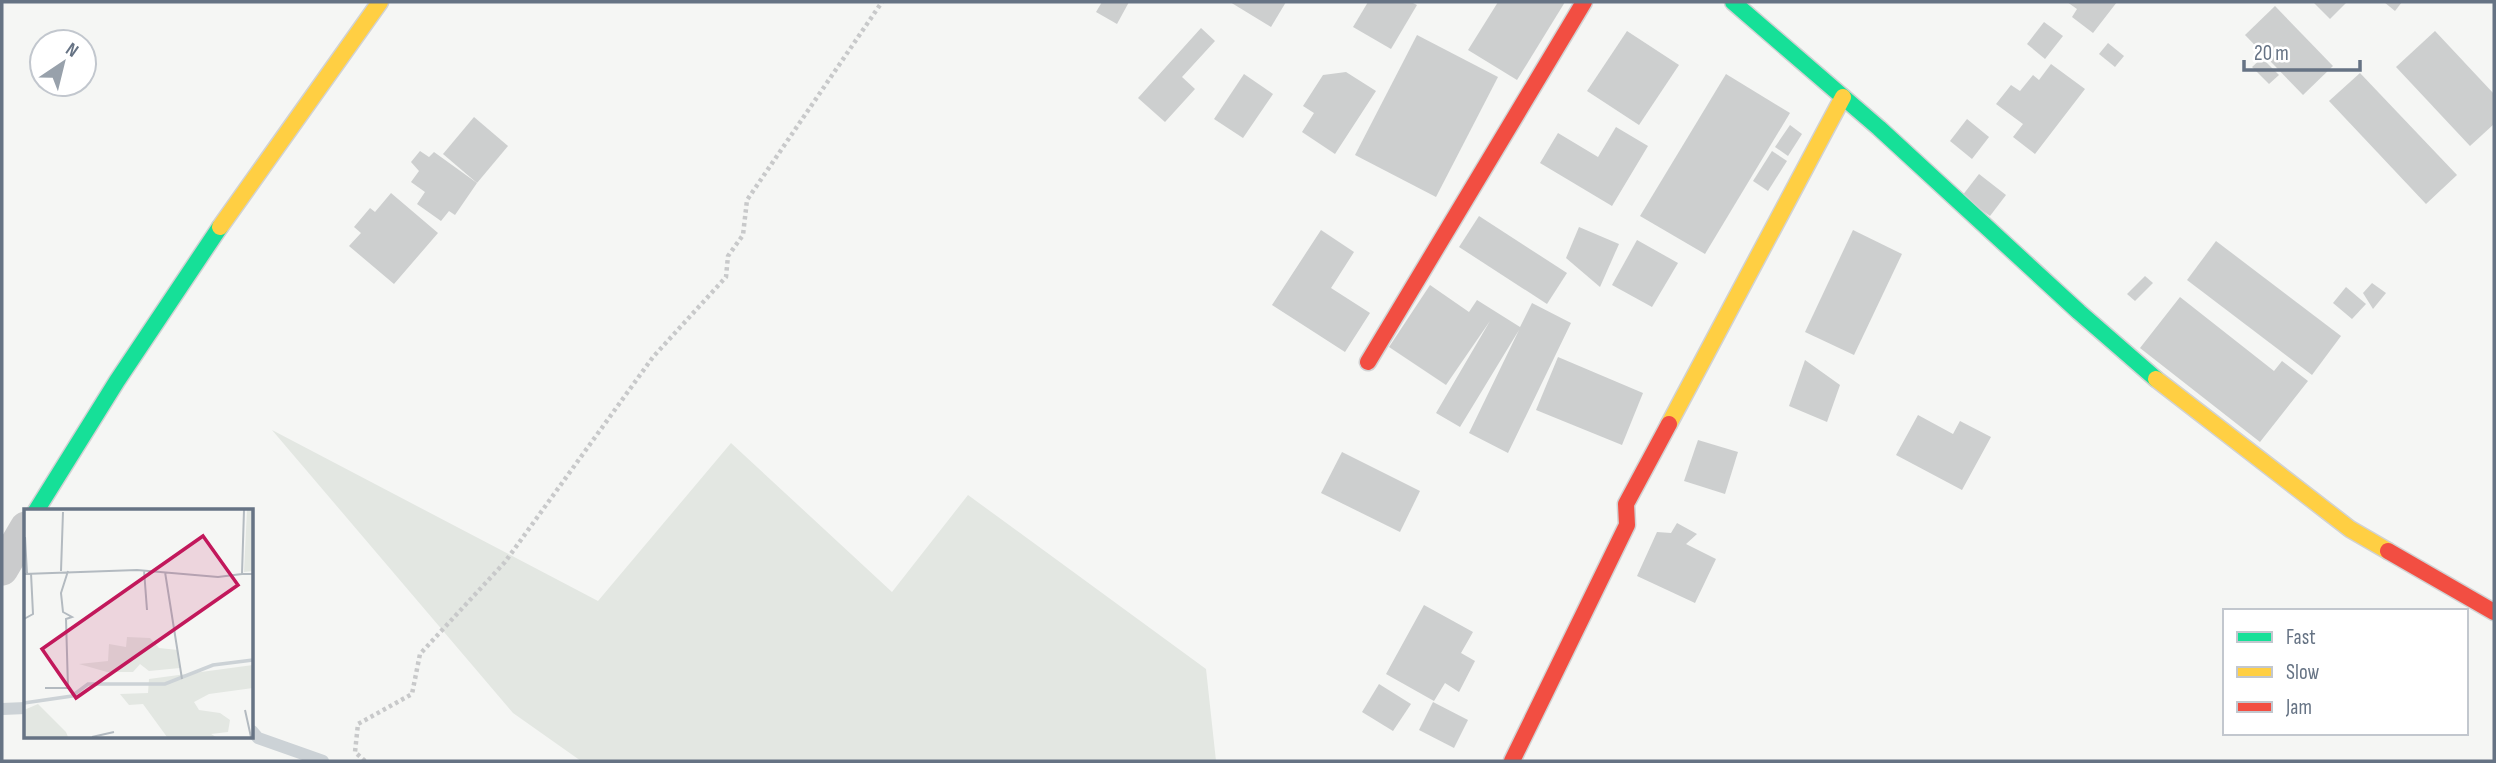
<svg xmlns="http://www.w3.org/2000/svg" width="2496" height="763" viewBox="0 0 2496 763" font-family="'Sofia Sans Condensed',sans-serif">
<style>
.green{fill:#e3e7e2}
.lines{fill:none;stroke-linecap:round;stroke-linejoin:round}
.stream{stroke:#ccd2d6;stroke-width:12}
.building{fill:#cdcfcf}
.fast-casing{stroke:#d1d2d3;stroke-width:19}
.slow-casing{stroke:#d1d2d3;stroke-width:19}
.jam-casing{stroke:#d1d2d3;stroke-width:19}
.path{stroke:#c8c9ca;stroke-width:4.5;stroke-dasharray:3.5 3.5;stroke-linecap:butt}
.street{stroke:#cacbcc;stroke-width:33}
.fast{stroke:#16e098;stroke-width:16}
.slow{stroke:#ffcf43;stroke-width:16}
.jam{stroke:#f24e42;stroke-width:16}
.inset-river{fill:none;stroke:#ccd2d6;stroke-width:3.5}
.inset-road{fill:none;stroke:#b3bac0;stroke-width:2}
.view{fill:#c2185b;fill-opacity:0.15;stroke:#c2185b;stroke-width:3.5}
.inset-edge{fill:none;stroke:#667384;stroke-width:3.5}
</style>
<rect width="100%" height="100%" fill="#f5f6f4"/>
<path class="green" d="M 272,430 L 598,601 L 731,443 L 892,592 L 968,495 L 1206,669 L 1216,761 L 581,761 L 513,713 Z"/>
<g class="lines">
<g class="stream">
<path d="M 2,709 L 26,708"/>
<path d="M 252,731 L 258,738 L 323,761"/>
</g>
</g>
<g class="building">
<path d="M 1102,2 L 1129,2 L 1117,24 L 1096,12 Z"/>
<path d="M 1230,2 L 1286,2 L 1271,27 Z"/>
<path d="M 1368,2 L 1411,2 L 1417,5 L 1391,49 L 1353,27 Z"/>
<path d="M 1498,2 L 1565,2 L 1517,80 L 1468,50 Z"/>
<path d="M 2067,2 L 2117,2 L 2093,33 L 2072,17 L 2077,9 Z"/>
<path d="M 2313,2 L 2347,2 L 2330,19 Z"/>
<path d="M 2384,2 L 2402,2 L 2395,11 Z"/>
<path d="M 2275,6 L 2333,66 L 2303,95 L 2245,35 Z"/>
<path d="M 2044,22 L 2063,36 L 2045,59 L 2027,44 Z"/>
<path d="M 1201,28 L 1215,41 L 1182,77 L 1195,89 L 1165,122 L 1138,98 Z"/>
<path d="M 1627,31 L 1679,65 L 1639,125 L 1587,91 Z"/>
<path d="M 2435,31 L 2494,94 L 2494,124 L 2470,146 L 2396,67 Z"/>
<path d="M 1417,35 L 1498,77 L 1436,197 L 1355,155 Z"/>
<path d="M 2108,43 L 2124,56 L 2115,67 L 2099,54 Z"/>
<path d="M 2262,58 L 2279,75 L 2269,84 L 2252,67 Z"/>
<path d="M 2051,64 L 2085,89 L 2035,154 L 2013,137 L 2023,124 L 1996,104 L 2011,85 L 2020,91 L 2033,75 L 2039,80 Z"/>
<path d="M 1346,72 L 1376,91 L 1335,154 L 1302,132 L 1314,113 L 1303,106 L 1323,75 Z"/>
<path d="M 2360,73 L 2457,175 L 2426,204 L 2329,101 Z"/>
<path d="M 1244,74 L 1273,94 L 1243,138 L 1214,119 Z"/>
<path d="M 1726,74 L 1790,113 L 1705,254 L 1640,216 Z"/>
<path d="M 474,117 L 508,146 L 477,183 L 443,154 Z"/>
<path d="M 1967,119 L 1989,137 L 1972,159 L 1950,141 Z"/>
<path d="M 1790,125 L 1802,134 L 1788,156 L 1775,147 Z"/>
<path d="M 1616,127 L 1648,146 L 1612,206 L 1540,163 L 1558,133 L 1598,157 Z"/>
<path d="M 420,151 L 429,157 L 434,152 L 477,183 L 455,215 L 449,211 L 441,221 L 417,204 L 425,192 L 411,182 L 419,171 L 411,162 Z"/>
<path d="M 1772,151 L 1787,161 L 1768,191 L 1753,181 Z"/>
<path d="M 1979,174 L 2006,195 L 1990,216 L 1962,196 Z"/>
<path d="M 391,193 L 438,233 L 394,284 L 349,246 L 361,233 L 354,227 L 370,208 L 375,212 Z"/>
<path d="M 1479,216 L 1567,273 L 1547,304 L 1459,247 Z"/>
<path d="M 1579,227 L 1619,244 L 1600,287 L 1566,258 Z"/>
<path d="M 1321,230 L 1354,252 L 1331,288 L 1370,313 L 1345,352 L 1272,305 Z"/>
<path d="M 1853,230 L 1902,254 L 1854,355 L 1805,332 Z"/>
<path d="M 1637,240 L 1678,263 L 1652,307 L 1612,285 Z"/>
<path d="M 2216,241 L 2341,336 L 2312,375 L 2187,280 Z"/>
<path d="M 2145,276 L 2153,283 L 2135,301 L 2127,294 Z"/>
<path d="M 2372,283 L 2386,293 L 2373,309 L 2363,293 Z"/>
<path d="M 1430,285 L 1469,312 L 1477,300 L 1520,327 L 1532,303 L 1571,323 L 1508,453 L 1469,433 L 1519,330 L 1460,427 L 1436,413 L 1490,321 L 1446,385 L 1389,347 Z"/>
<path d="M 2346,287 L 2366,304 L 2352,319 L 2333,303 Z"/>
<path d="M 2180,297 L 2274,371 L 2282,361 L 2308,381 L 2260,442 L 2140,348 Z"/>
<path d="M 1558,357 L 1643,393 L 1622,445 L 1536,410 Z"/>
<path d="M 1805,360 L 1840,385 L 1827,422 L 1789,406 Z"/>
<path d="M 1918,415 L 1953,434 L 1960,421 L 1991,437 L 1962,490 L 1896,455 Z"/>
<path d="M 1698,440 L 1738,452 L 1725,494 L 1684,481 Z"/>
<path d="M 1342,452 L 1420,491 L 1400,532 L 1321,493 Z"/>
<path d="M 1677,523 L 1697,534 L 1686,544 L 1716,559 L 1695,603 L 1637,576 L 1657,532 L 1671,533 Z"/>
<path d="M 1424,605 L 1473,632 L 1461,653 L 1475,661 L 1459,692 L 1445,683 L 1434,701 L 1386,674 Z"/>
<path d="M 1379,684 L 1411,704 L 1393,731 L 1362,712 Z"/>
<path d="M 1433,702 L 1468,720 L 1454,748 L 1419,730 Z"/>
</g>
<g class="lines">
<defs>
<g id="fast">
<path d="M 1733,2 L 1879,128 L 2079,312 L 2156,379"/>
<path d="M 36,511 L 117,381 L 220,227"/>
</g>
<g id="slow">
<path d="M 220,227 L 380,2"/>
<path d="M 2156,379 L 2350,529 L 2388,551"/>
<path d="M 1669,424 L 1843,97"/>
</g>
<g id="jam">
<path d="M 1368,362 L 1584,2"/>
<path d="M 2388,551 L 2494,612"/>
<path d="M 1512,761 L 1627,525 L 1626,504 L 1669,424"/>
</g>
</defs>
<use href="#fast" class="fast-casing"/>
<use href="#slow" class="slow-casing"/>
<use href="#jam" class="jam-casing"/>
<path class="path" d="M 365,761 L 355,752 L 358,724 L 412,694 L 420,654 L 505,562 L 653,357 L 726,277 L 728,256 L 743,235 L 747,200 L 882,2"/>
<path class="street" d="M 2,569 L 26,528"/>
<use href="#fast" class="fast"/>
<use href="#slow" class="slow"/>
<use href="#jam" class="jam"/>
</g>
<g transform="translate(24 509)">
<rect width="229" height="229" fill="#f5f6f4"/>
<path d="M 223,1 L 229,1 L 229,62 L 220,63 ZM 103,128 L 126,129 L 135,139 L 154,141 L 156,159 L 125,162 L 116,155 L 109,163 L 83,163 L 55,155 L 84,152 L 85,135 L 102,138 ZM 229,156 L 229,179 L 185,185 L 170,193 L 175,201 L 196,204 L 206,211 L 204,223 L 187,225 L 192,228 L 143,228 L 119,195 L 105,196 L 96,185 L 124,184 L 125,170 ZM 14,195 L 42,223 L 44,228 L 0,228 L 0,201 Z" fill="#e3e7e2"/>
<path class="inset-river" d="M 0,194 L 48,187 L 64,175 L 141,175 L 189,156 L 229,151"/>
<path class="inset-road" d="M 220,1 L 218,65 L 229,65M 1,28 L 3,65M 120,61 L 123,101M 37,62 L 39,3M 141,63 L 158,170M 0,65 L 113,61 L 194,68 L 218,65M 0,110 L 9,105 L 7,64M 21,179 L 44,179 L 42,110 L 48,108 L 39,103 L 37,84 L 44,62M 221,201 L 227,228M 68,228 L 90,223"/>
<path class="view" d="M 179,27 L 214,76 L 52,189 L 18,140 Z"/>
<rect width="229" height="229" class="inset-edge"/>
</g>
<rect width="2496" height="763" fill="none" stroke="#667384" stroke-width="7"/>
<rect x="2223" y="609" width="245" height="126" fill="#ffffff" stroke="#c2c7ce" stroke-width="2"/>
<rect x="2237" y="632" width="35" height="10" fill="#16e098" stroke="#c2c7ce" stroke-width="2"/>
<text x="2286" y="644" font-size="21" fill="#667384">Fast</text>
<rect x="2237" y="667" width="35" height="10" fill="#ffcf43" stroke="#c2c7ce" stroke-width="2"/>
<text x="2286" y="679" font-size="21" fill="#667384">Slow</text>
<rect x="2237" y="702" width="35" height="10" fill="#f24e42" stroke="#c2c7ce" stroke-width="2"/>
<text x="2286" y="714" font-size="21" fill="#667384">Jam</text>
<g transform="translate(63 63) rotate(35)"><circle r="33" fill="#ffffff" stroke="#c2c7ce" stroke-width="2"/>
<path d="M0-5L12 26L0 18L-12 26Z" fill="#98a1ab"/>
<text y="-10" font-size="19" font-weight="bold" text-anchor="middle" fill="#667384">N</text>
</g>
<path d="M2244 60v10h116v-10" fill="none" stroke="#667384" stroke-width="3.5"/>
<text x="2254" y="60" font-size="21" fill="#667384" stroke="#ffffff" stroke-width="5" paint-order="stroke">20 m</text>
</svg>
